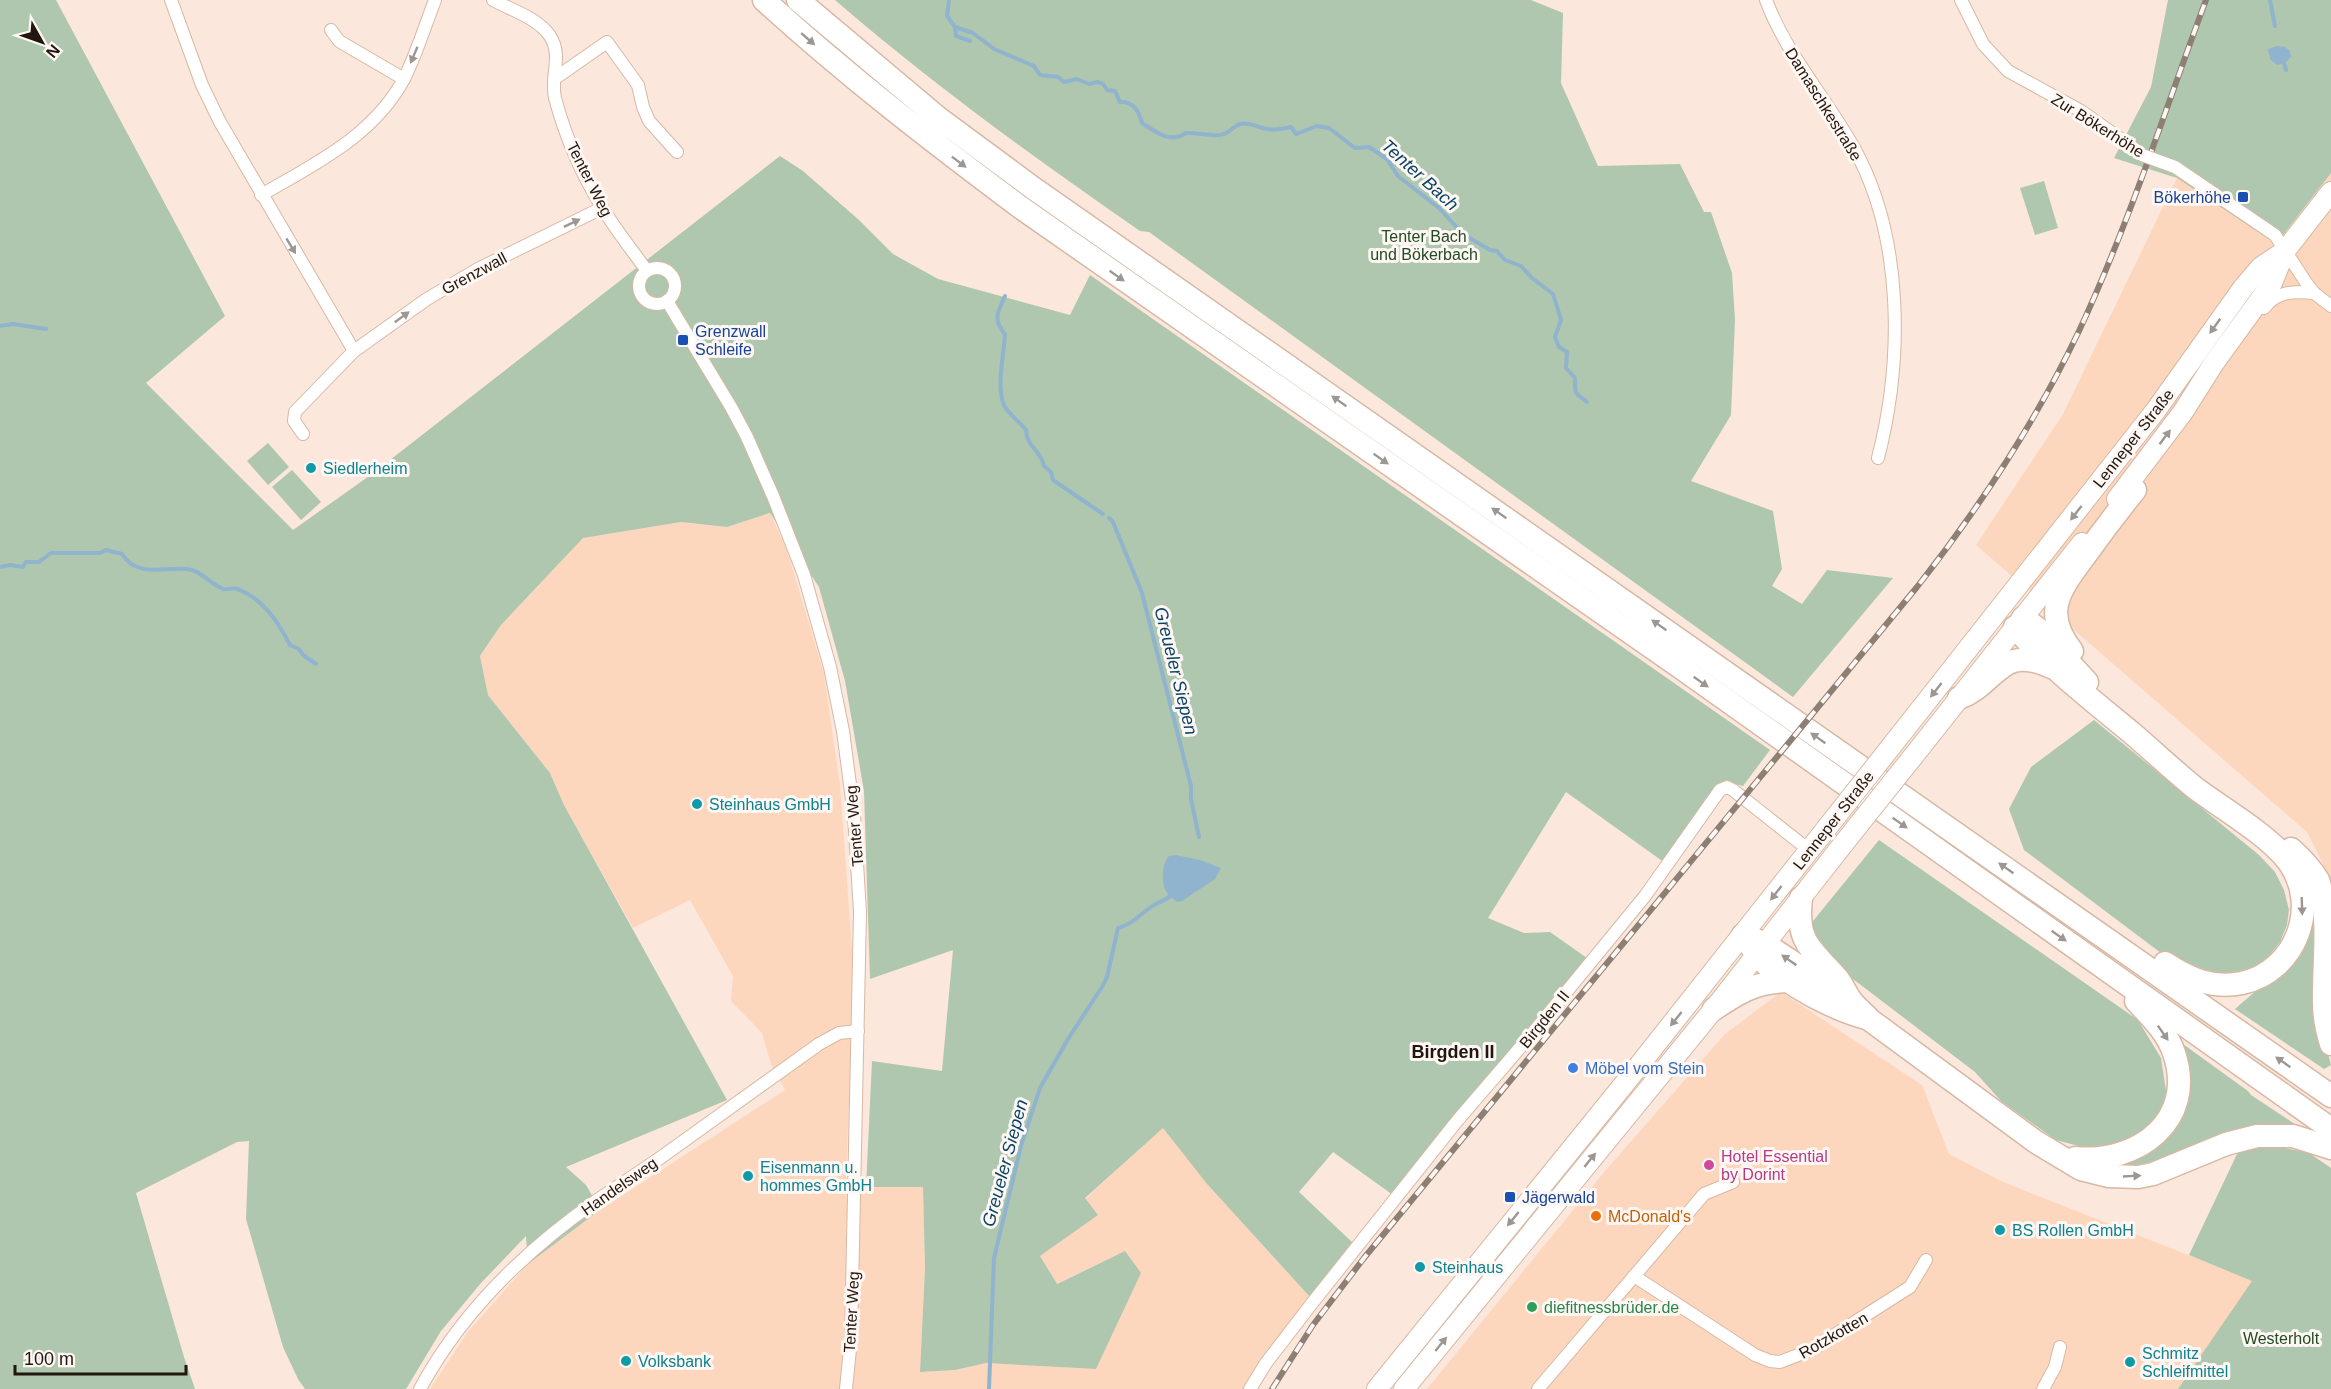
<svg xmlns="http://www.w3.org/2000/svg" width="2331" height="1389" viewBox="0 0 2331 1389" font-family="Arial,sans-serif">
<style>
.built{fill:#fdd7bd}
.green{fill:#afc7ae}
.water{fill:#90b3ce}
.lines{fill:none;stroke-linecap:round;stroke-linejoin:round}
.stream{stroke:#90b3ce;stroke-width:4}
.minor-casing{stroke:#d7b8a4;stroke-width:14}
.primary-casing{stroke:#d7b8a4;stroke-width:22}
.motorway-casing{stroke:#d7b8a4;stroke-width:25}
.minor{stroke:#fff;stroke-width:12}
.primary{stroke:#fff;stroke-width:20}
.motorway{stroke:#fff;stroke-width:22}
.rail-casing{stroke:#8e7f75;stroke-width:6}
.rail{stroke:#fef7f3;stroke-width:4;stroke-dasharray:11;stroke-linecap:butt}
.minor-bridge-casing{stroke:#d7b8a4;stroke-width:14;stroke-linecap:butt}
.primary-bridge-casing{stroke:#d7b8a4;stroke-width:22;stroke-linecap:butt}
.minor-bridge{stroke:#fff;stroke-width:12}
.primary-bridge{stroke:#fff;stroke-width:20}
.oneway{fill:#9c9793}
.transit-dot{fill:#1a4fb4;stroke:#fef7f3;stroke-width:2}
.culture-dot{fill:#0f9aa8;stroke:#fef7f3;stroke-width:2}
.shop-dot{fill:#3f7fe0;stroke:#fef7f3;stroke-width:2}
.hotel-dot{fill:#d1479c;stroke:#fef7f3;stroke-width:2}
.food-dot{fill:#e8710a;stroke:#fef7f3;stroke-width:2}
.leisure-dot{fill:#2e9e5b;stroke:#fef7f3;stroke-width:2}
.labels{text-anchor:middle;stroke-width:6;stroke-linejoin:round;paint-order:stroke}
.street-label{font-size:16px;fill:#22170f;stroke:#fef7f3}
.transit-label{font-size:16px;fill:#164399;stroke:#fef7f3;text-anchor:start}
.park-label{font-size:16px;fill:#214c22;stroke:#fef7f3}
.culture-label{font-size:16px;fill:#0d838f;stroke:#fef7f3;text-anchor:start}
.shop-label{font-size:16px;fill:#366cbe;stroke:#fef7f3;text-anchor:start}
.hotel-label{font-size:16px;fill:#b23c85;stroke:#fef7f3;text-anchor:start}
.food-label{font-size:16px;fill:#c56008;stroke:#fef7f3;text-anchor:start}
.leisure-label{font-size:16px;fill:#27864d;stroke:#fef7f3;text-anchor:start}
.water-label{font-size:18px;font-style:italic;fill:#094569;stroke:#fef7f3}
.neighbourhood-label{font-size:18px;font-weight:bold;fill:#22170f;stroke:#fef7f3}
</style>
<rect width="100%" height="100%" fill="#fbe7db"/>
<g class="built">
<path d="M 2331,173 L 2331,880 L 2307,832 L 1976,545 L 2063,414 L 2177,178 L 2276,243 Z"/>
<path d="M 770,513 L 787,550 L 824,674 L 840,785 L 854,976 L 846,1178 L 866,1187 L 923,1186 L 925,1268 L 920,1372 L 955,1370 L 986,1363 L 1096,1369 L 1125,1251 L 1056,1284 L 1039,1256 L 1097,1215 L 1085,1199 L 1163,1127 L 1207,1184 L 1310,1297 L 1266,1354 L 1243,1389 L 430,1389 L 467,1333 L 528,1264 L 600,1210 L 785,1090 L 771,1064 L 762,1033 L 731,1001 L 733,976 L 690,900 L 633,928 L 564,805 L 550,773 L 488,695 L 480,657 L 501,625 L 583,538 L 681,522 L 727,527 Z"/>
<path d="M 1781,992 L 1922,1085 L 1949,1154 L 2003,1182 L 2254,1281 L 2178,1389 L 1427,1389 L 1605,1171 L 1725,1034 Z"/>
</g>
<g class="green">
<path d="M 0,0 L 56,0 L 225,316 L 146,383 L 293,530 L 372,474 L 780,156 L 803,171 L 859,220 L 893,254 L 938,279 L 1070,315 L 1090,275 L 1770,750 L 1743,786 L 1724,781 L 1665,863 L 1566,792 L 1488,918 L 1524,933 L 1550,932 L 1587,958 L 1393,1195 L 1333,1152 L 1299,1192 L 1353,1243 L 1310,1297 L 1207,1184 L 1163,1128 L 1085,1198 L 1098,1215 L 1040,1256 L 1057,1284 L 1125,1251 L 1141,1273 L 1096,1369 L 986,1363 L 955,1370 L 920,1372 L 925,1268 L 923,1187 L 866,1187 L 872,1061 L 942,1071 L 953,950 L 870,979 L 864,791 L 845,681 L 819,587 L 770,513 L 727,527 L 681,522 L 583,538 L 501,625 L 480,656 L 488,695 L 550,773 L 564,805 L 727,1100 L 566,1167 L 586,1185 L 600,1210 L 528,1264 L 526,1236 L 481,1283 L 441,1331 L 406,1389 L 305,1389 L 298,1379 L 283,1347 L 246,1219 L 249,1141 L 237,1142 L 136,1193 L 184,1357 L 195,1389 L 0,1389 Z"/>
<path d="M 835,0 L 1531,0 L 1563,13 L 1561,83 L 1598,166 L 1680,164 L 1704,212 L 1711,212 L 1732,273 L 1735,320 L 1731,415 L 1691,481 L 1773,511 L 1782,569 L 1772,586 L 1802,604 L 1827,570 L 1893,578 L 1793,697 L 1149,232 L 1140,231 C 1035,158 932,84 835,0 Z"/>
<path d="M 2168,0 L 2331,0 L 2331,173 L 2276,244 L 2177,178 L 2114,158 L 2151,87 Z"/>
<path d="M 2044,181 L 2058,228 L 2035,235 L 2020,188 Z"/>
<path d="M 268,443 L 289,467 L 268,485 L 247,461 Z"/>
<path d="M 292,470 L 321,502 L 301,520 L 272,487 Z"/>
<path d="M 2094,720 L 2259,855 L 2275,872 L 2284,890 L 2289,910 L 2287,925 L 2280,942 L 2269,956 L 2254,968 L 2228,973 L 2209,971 L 2165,956 L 2024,850 L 2009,809 L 2031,767 Z"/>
<path d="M 1879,840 L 2138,1020 L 2161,1058 L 2167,1097 L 2154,1122 L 2138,1139 L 2094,1150 L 2056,1140 L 2001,1101 L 1975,1072 L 1832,963 L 1809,926 Z"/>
<path d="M 2315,888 L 2328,1053 L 2331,1065 L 2324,1069 L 2235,1009 L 2266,982 Z"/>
<path d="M 2176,1039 L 2248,1091 L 2251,1095 L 2310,1134 L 2158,1168 L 2106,1167 L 2166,1133 Z"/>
<path d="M 2271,1145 L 2309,1153 L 2331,1168 L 2331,1389 L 2178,1389 L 2252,1281 L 2189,1255 L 2238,1152 Z"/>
</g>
<g class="water">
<path d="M 2278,46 L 2285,47 L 2290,51 L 2291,57 L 2285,63 L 2277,65 L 2270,59 L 2268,49 Z"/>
<path d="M 1176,855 L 1200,860 L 1221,868 L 1215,879 L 1182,901 L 1177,902 C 1174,899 1168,895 1166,891 C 1161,881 1162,863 1169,856 Z"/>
</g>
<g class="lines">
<g class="stream">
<path d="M 949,0 L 947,16 L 955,27 L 973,33 L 994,49 L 1034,66 L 1040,75 L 1058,77 L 1064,82 L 1077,79 L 1089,84 L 1098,82 L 1103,84 L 1107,90 L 1115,91 L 1120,102 C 1133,101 1139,111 1142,123 C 1156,132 1170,144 1186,133 C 1197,132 1214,138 1224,134 C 1229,133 1234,126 1240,124 C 1249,122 1255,126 1263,128 C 1273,131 1282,129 1291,127 L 1296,134 L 1317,126 L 1329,128 L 1355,148 L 1369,147 L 1387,159 L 1398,176 L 1439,208 L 1463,234 L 1490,250 L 1497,251 L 1505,260 L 1521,266 L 1532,278 L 1553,294 L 1561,320 L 1555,337 L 1559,347 L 1567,352 L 1566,368 L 1575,378 C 1575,395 1574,392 1587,402"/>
<path d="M 2270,0 L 2275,26"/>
<path d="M 955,27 L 956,36 L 970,41"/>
<path d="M 2283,59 L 2286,70"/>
<path d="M 1005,296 C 998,312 992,319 1005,334 C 1004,355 996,386 1004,405 C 1008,414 1020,422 1026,430 C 1026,446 1042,452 1044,466 L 1051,472 L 1053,480 L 1103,514"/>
<path d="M 0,326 L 13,324 L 46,329"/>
<path d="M 1109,518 L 1113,522 L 1142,593 L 1191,786 L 1191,799 L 1199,837"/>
<path d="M 0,567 L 10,565 L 23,567 L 26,562 L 39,562 L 51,553 L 100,553 L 106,550 L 122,554 C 137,578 164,567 187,569 C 201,570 210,584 223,589 C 228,590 233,587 237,589 C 263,598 278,622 290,645 L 299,649 L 303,655 L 316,664"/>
<path d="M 989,1389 L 994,1258 L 1021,1146 L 1040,1088 L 1068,1039 L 1102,987 L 1107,977 L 1118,928 C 1134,924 1141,912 1156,904 C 1163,900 1168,900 1173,893"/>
</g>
<defs>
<g id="minor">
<path d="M 171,0 L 202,85 L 220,122 L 354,351"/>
<path d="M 493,0 C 511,10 538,18 550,36 C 563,56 550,77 555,98 C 565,135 582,175 602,207 C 615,229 632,250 647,271"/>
<path d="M 1766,0 C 1786,54 1826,98 1854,148 C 1904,238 1903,361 1878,458"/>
<path d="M 1961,0 L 1983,44 L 2008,71 L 2081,111 L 2132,147"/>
<path d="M 331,30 L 339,41 L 404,79"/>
<path d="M 554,79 L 607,42 L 638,85 L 643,107 L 649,121 L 677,152"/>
<path d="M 2175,167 L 2275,235 L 2307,284 L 2314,293 L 2331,306"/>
<path d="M 261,195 C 315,164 375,135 405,77 C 417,52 425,26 435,0"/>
<circle cx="657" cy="286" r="18"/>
<path d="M 667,301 L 731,407 L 747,437 L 773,496 L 804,575 L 830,667 L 843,731 L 854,815 L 860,912 L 852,1290 L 851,1339 L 846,1389"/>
<path d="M 2264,308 C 2277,291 2293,291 2314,293"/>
<path d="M 303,434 L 294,421 L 295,412 L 354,351 L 427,299 L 478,269 L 602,208"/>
<path d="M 1634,1276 L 1755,1355 L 1770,1361 L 1780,1362 L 1811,1350 L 1910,1287 L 1926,1260"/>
<path d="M 420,1389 C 461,1313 526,1250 596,1201 C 617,1186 639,1173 660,1158 C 713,1120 766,1082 819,1044 L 839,1033 L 858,1031"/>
<path d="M 1250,1389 L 1266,1363 L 1313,1302 L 1457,1121 L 1531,1035 L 1645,896 L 1720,790 L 1727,787 L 1733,790 L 1809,850"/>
<path d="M 1538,1389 L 1704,1194 L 1733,1182"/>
<path d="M 2043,1389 L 2055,1367 L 2060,1347"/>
</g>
<g id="primary">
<path d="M 2117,499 L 2183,412 L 2214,363 L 2272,283 L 2285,251 L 2331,192"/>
<path d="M 1901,734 L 2156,410 L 2243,288 L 2261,267 L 2285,251"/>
<path d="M 1919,749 L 2082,543"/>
<path d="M 1377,1389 L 1629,1078 L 1826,829"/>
<path d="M 1404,1389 L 1714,1009 L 1844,843"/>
</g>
<g id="motorway">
<path d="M 764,0 C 845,74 932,141 1020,207 L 1680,667 L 2331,1129"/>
<path d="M 798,0 L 937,117 L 1033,188 L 2331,1096"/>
<path d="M 2023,618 L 2037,628 L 2087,682"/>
<path d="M 2015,627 C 2051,669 2091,699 2133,734 C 2154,752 2174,771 2195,788 C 2223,809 2267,834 2288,861 C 2321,906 2296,971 2242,983 C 2213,989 2189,979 2165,963"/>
<path d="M 2072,651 C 2040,611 2062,587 2087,553 C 2102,532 2118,511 2135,490"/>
<path d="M 1959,698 C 1997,684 2000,643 2051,667"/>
<path d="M 2291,849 C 2301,858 2311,868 2318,880 C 2331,919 2323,962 2324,1003 C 2324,1017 2327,1031 2331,1044"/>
<path d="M 1801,898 C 1796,944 1811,948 1838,979 C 1844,987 1847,996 1853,1003 C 1858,1009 1865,1014 1870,1020 L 2036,1142 L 2081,1169 L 2109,1176 L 2138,1177 L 2153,1174 L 2226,1144 L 2257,1136 L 2293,1136 L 2331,1148"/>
<path d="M 1743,935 C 1750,945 1757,956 1766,964 C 1792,987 1833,1009 1866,1018"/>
<path d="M 1747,936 L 1765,944 L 1836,991"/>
<path d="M 1714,1009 C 1741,991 1756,982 1789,981"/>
<path d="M 2075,1158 C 2137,1164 2197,1121 2174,1053 C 2167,1032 2151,1017 2136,1001"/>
</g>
</defs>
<use href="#minor" class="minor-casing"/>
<use href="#primary" class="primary-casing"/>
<use href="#motorway" class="motorway-casing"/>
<use href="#minor" class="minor"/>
<use href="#primary" class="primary"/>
<use href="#motorway" class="motorway"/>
<defs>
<path id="rail" d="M 1272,1389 L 1313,1325 L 1364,1258 L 1917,587 C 1980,507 2035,423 2079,331 C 2129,224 2165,110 2206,0"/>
</defs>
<use href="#rail" class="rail-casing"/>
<use href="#rail" class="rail"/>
<defs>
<path id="minor-bridge" d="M 2132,147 L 2142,155 L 2175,167"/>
<g id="primary-bridge">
<path d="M 1826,829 L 1901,734"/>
<path d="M 1844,843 L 1919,749"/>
</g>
</defs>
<use href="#minor-bridge" class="minor-bridge-casing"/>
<use href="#primary-bridge" class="primary-bridge-casing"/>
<use href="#minor-bridge" class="minor-bridge"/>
<use href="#primary-bridge" class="primary-bridge"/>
</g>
<defs><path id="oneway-solid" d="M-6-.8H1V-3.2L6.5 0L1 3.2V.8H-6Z" transform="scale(1.5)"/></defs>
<g class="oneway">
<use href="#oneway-solid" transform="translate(808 39) rotate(41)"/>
<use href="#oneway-solid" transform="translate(414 55) rotate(113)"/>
<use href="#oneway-solid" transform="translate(959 162) rotate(37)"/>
<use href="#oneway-solid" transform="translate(572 223) rotate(-26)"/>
<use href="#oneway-solid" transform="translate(291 246) rotate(59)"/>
<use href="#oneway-solid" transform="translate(1117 276) rotate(35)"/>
<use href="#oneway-solid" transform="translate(402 317) rotate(-36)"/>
<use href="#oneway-solid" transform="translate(2215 326) rotate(126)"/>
<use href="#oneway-solid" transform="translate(1339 401) rotate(-145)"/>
<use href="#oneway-solid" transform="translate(2165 437) rotate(-53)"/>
<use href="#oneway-solid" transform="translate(1381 459) rotate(35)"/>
<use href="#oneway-solid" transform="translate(1499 513) rotate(-145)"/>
<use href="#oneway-solid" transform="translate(2076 513) rotate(128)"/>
<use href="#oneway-solid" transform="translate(1659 625) rotate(-145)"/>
<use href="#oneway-solid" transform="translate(1701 682) rotate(35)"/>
<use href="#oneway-solid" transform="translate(1936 690) rotate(128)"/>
<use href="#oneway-solid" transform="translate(1818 738) rotate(-145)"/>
<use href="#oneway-solid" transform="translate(1900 823) rotate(35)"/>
<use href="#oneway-solid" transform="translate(2006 868) rotate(-145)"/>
<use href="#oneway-solid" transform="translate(1776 893) rotate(128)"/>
<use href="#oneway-solid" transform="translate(2302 906) rotate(88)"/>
<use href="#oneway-solid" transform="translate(2059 936) rotate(35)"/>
<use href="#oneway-solid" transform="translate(1789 960) rotate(-145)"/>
<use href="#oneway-solid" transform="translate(1676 1019) rotate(129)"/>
<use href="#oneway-solid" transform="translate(2163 1033) rotate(55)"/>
<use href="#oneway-solid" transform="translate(2283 1062) rotate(-145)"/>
<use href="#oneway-solid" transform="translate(1590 1160) rotate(-51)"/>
<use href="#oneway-solid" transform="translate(2132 1176) rotate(-3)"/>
<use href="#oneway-solid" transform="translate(1513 1219) rotate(129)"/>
<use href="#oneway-solid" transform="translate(1441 1344) rotate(-51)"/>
</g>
<g class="transit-dot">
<rect x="2237" y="191" width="12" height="12" rx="3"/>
<rect x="677" y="334" width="12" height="12" rx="3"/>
<rect x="1504" y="1191" width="12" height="12" rx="3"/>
</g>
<g class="culture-dot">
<circle cx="311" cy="468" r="6"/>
<circle cx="697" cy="804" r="6"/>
<circle cx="748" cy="1176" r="6"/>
<circle cx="2000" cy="1230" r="6"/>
<circle cx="1420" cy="1267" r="6"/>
<circle cx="626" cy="1361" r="6"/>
<circle cx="2130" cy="1362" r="6"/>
</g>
<circle class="shop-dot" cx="1573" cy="1068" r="6"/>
<circle class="hotel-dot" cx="1709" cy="1165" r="6"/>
<circle class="food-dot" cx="1596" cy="1216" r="6"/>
<circle class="leisure-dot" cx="1532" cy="1307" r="6"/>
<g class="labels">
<g class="street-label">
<text transform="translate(1824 104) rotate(58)" y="6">Damaschkestraße</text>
<text transform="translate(2098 125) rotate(32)" y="6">Zur Bökerhöhe</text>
<text transform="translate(590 179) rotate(63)" y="6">Tenter Weg</text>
<text transform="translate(474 273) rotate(-28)" y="6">Grenzwall</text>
<text transform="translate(2133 438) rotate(-52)" y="6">Lenneper Straße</text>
<text transform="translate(1833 820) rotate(-52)" y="6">Lenneper Straße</text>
<text transform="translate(854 826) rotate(-95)" y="6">Tenter Weg</text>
<text transform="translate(1544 1019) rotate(-51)" y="6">Birgden II</text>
<text transform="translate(619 1186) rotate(-35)" y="6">Handelsweg</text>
<text transform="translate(851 1312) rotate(-87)" y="6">Tenter Weg</text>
<text transform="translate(1833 1335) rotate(-30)" y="6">Rotzkotten</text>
</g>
<g class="transit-label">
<text x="2231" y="203" text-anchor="end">Bökerhöhe</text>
<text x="695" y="337">Grenzwall<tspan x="695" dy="18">Schleife</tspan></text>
<text x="1522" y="1203">Jägerwald</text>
</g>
<g class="park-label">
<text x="1424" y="242">Tenter Bach<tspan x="1424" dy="18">und Bökerbach</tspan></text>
<text x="2281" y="1344">Westerholt</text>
</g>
<g class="culture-label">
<text x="323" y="474">Siedlerheim</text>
<text x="709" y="810">Steinhaus GmbH</text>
<text x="760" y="1173">Eisenmann u.<tspan x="760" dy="18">hommes GmbH</tspan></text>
<text x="2012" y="1236">BS Rollen GmbH</text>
<text x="1432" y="1273">Steinhaus</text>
<text x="2142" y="1359">Schmitz<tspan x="2142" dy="18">Schleifmittel</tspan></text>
<text x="638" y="1367">Volksbank</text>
</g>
<g class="shop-label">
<text x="1585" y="1074">Möbel vom Stein</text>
</g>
<g class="hotel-label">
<text x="1721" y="1162">Hotel Essential<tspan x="1721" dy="18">by Dorint</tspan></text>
</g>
<g class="food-label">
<text x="1608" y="1222">McDonald's</text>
</g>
<g class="leisure-label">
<text x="1544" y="1313">diefitnessbrüder.de</text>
</g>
<g class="water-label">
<text transform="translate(1420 175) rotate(42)" y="6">Tenter Bach</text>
<text transform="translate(1176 671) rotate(76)" y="6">Greueler Siepen</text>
<text transform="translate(1005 1163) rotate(-75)" y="6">Greueler Siepen</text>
</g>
<g class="neighbourhood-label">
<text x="1453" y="1058">Birgden II</text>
</g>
</g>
<g transform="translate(42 42) rotate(130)" stroke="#fef7f3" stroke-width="4.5" paint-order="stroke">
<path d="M0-4.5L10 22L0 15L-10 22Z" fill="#22170f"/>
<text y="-9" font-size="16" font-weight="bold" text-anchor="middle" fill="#22170f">N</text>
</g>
<path d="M15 1365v9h171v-9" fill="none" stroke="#22170f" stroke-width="3"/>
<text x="24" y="1365" font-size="18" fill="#22170f" stroke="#fef7f3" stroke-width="4.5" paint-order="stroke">100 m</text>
</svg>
